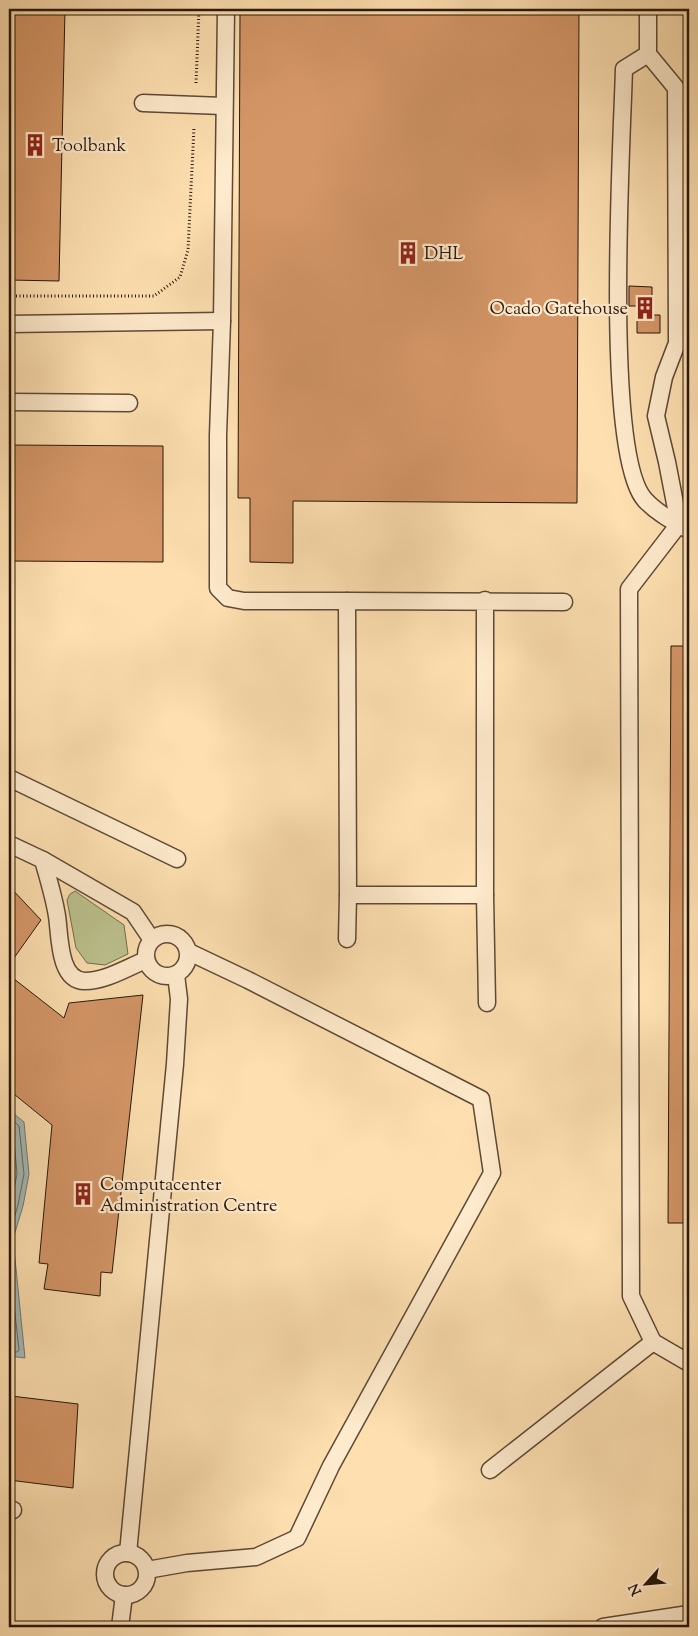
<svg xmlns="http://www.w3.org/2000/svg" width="698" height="1636" viewBox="0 0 698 1636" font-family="'Sorts Mill Goudy',serif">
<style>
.green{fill:#bcc28e;stroke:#726c4e}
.water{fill:#a4bab6;stroke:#727972}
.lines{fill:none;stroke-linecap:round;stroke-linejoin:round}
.shore{stroke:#666862;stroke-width:1}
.building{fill:#d49667;stroke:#28170d}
.service-casing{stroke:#5d4936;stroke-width:19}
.path{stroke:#28170d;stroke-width:3;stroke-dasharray:1 2.5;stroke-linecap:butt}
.service{stroke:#feeacc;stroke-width:16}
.labels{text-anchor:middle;stroke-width:4.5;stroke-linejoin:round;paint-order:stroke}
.poi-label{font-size:18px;fill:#28170d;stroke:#feeacc;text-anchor:start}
</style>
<rect width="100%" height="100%" fill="#fddfb0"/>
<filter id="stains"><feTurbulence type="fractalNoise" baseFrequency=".004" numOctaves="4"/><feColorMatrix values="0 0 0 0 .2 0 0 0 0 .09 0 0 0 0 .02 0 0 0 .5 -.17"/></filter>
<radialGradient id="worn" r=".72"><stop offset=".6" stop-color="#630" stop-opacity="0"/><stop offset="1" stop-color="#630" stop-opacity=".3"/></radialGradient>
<path class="green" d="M 75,891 L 124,925 L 128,954 L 105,965 L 87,963 L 76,948 L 67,900 L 70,894 Z"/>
<path class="water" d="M 9,1110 L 24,1122 L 29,1174 L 23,1206 L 13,1239 L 25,1358 L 9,1356 Z"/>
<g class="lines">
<g class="shore">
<path d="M 9,1117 L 19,1126 L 24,1174 L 18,1205 L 9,1235"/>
<path d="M 9,1125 L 13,1129 L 17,1174 L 9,1214"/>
<path d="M 9,1259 L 19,1350 L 17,1352 L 9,1352"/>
</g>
</g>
<g class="building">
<path d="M 9,9 L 65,9 L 59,281 L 9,280 Z"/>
<path d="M 240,9 L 579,9 L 577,503 L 293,501 L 293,563 L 250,562 L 250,498 L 238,498 Z"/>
<path d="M 629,286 L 652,287 L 652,315 L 660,315 L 660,333 L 637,333 L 637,306 L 629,306 Z"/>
<path d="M 9,445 L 163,446 L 163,562 L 9,561 Z"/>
<path d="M 671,646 L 689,646 L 689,1223 L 668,1223 Z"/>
<path d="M 9,886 L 41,920 L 9,965 Z"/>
<path d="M 9,975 L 64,1018 L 69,1003 L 143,995 L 112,1273 L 101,1272 L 100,1296 L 44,1289 L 48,1264 L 39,1263 L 52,1125 L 9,1090 Z"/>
<path d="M 9,1371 L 13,1371 L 11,1396 L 78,1404 L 73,1488 L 9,1480 Z"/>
</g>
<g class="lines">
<defs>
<g id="service">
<path d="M 226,9 L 222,321 L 218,435 L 218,588 L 228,598 L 244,601 L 347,601"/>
<path d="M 648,9 L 648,54 L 676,88 L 677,343 L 664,377 L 656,416 L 667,462 L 679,524 L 629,589 L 631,1296 L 653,1342 L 689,1363"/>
<path d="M 648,54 L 624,69 C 622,143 603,454 645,500 C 656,512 675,523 689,530"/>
<path d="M 143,103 L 223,106"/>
<path d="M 9,324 L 222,321"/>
<path d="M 9,402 L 129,403"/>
<path d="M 485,600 L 485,895 L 348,895 L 347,601 L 564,602"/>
<path d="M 9,778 L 177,859"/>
<path d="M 9,844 L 43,860 L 133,912 L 152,940"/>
<path d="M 43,860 C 48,878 54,897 57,916 C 60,934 58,981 85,981 C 106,981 128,967 146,960"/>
<path d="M 485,895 L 487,1003"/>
<circle cx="167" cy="955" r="21"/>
<path d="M 347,939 L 348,895"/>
<path d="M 490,1470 L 653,1342"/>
<path d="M 9,1510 L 13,1510"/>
<circle cx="126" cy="1574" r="21"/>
<path d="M 128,1553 L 175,1064 L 179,999 L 176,975"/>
<path d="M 147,1570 L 187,1563 L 256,1557 L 297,1538 L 331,1466 L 492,1173 L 481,1099 L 248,980 L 189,952"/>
<path d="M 120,1627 L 124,1595"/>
<path d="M 603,1627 L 689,1614"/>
</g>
</defs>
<use href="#service" class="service-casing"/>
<g class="path">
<path d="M 196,83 L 199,9"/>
<path d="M 9,296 L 154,296 L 180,277 L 188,250 L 194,127"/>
</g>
<use href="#service" class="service"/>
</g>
<defs>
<symbol id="building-bare" viewBox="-9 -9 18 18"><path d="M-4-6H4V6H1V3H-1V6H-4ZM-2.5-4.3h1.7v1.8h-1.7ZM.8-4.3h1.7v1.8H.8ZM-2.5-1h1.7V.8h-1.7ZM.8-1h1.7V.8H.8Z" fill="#8f2418" stroke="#feeacc" stroke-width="2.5" paint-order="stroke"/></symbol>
</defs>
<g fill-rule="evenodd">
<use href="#building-bare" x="19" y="129" width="32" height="32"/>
<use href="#building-bare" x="392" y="237" width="32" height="32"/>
<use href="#building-bare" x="629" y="292" width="32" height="32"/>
<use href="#building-bare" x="67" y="1178" width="32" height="32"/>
</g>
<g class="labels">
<g class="poi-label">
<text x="52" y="151">Toolbank</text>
<text x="424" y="259">DHL</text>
<text x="628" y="314" text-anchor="end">Ocado Gatehouse</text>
<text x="100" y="1190">Computacenter<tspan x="100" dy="21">Administration Centre</tspan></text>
</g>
</g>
<rect width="698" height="1636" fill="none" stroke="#fddfb0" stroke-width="30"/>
<rect x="10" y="10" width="678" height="1616" fill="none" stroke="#28170d" stroke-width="2.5"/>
<rect x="15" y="15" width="668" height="1606" fill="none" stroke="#28170d"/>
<g transform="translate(646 1584) rotate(243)" stroke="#feeacc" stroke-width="4" paint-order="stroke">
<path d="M0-4L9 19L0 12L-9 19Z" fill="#28170d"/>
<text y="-8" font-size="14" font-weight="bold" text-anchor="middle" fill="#28170d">N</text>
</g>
<rect width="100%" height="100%" filter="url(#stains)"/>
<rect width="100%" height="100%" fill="url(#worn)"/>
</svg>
